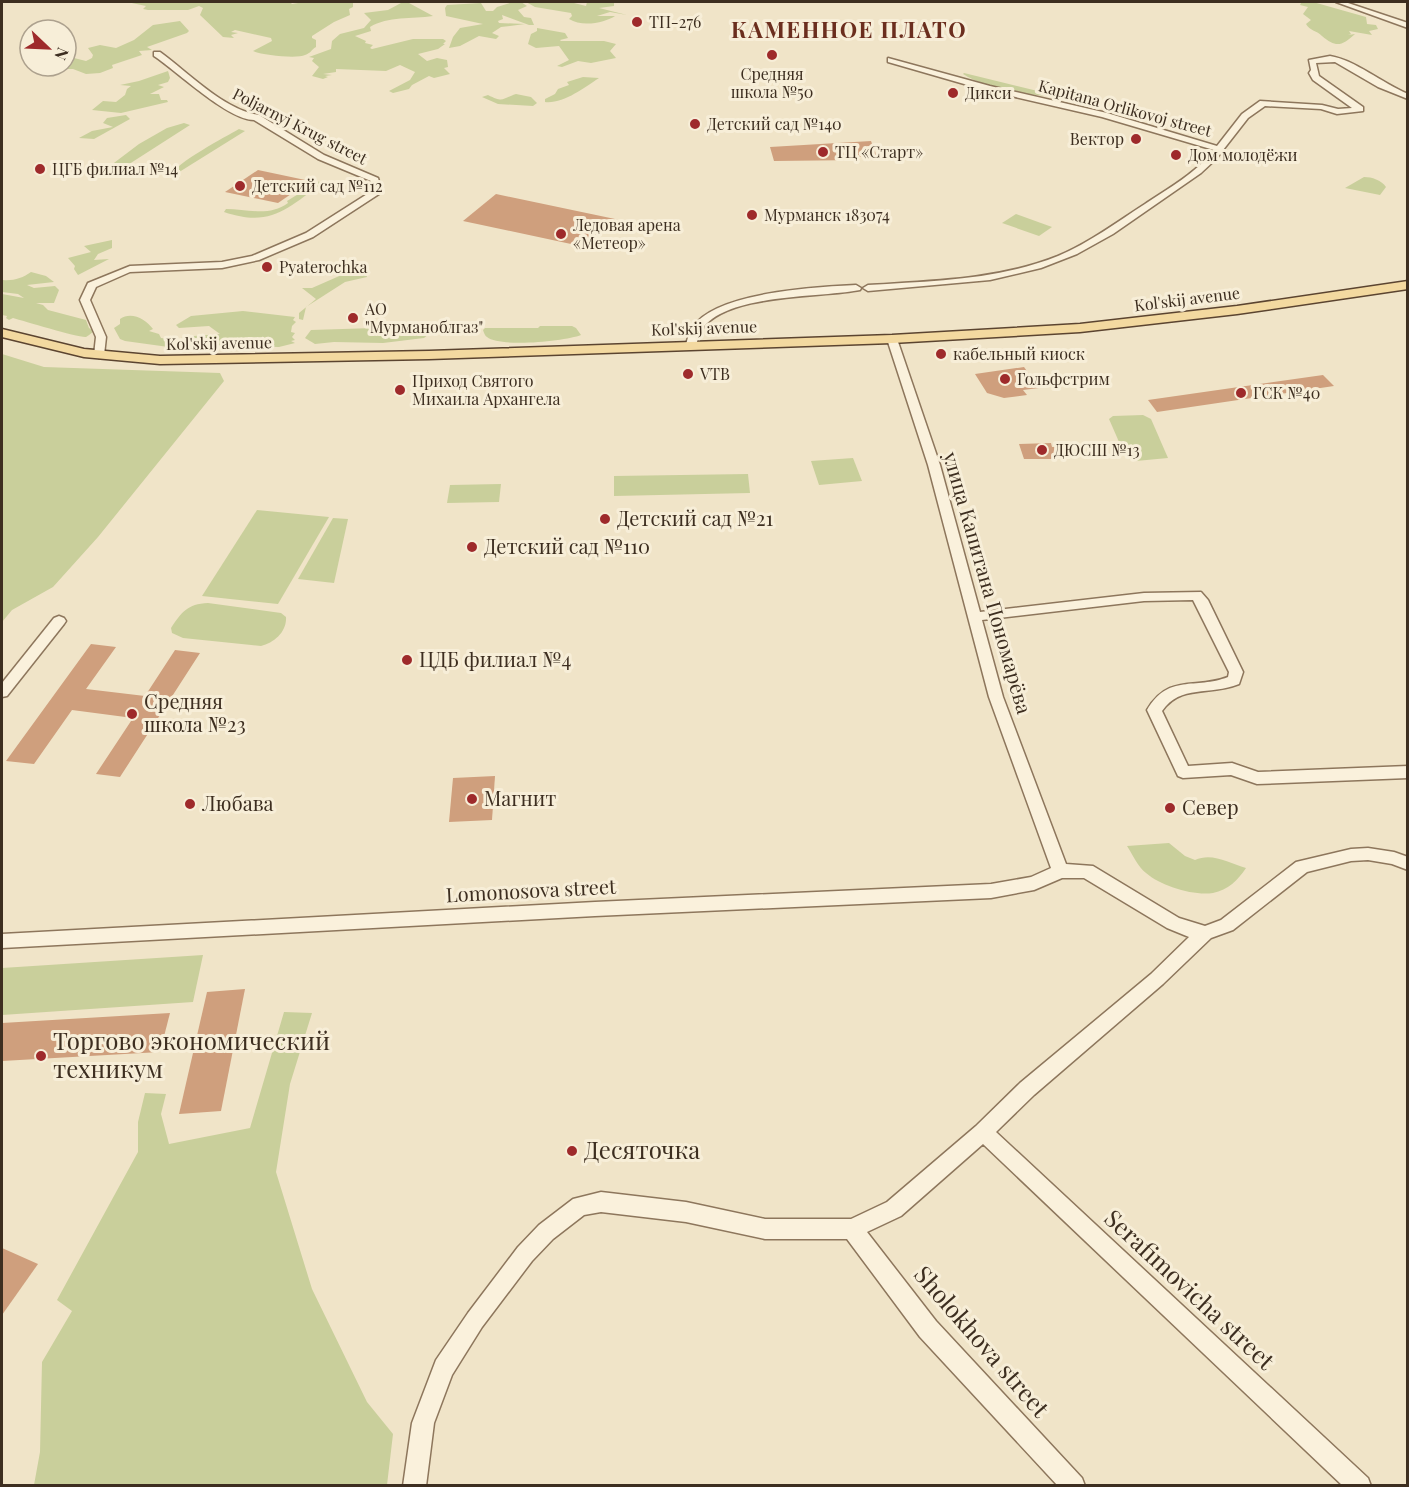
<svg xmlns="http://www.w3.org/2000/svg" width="1409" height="1487" viewBox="0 0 1409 1487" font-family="'Playfair Display',serif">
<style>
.green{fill:#c9cf9b}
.building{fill:#cf9f7d}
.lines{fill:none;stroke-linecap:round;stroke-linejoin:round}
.minor-casing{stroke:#8d765c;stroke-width:3}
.major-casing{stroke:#5b4430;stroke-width:3}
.minor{fill:#faf1dc;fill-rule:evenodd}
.major{fill:#f3d9a0;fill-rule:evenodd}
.poi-dot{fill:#9e2a2b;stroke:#f7eed8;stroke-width:2}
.labels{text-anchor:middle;stroke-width:6;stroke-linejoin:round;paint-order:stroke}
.far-poi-label{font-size:16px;fill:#3d2e20;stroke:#f7eed8;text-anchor:start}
.far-street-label{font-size:16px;fill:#3d2e20;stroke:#f7eed8}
.poi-label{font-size:20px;fill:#3d2e20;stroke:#f7eed8;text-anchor:start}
.street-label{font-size:20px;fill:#3d2e20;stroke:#f7eed8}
.far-district-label{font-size:22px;font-weight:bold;letter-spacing:1.5px;fill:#6b2e1e;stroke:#f7eed8}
.near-poi-label{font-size:24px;fill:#3d2e20;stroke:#f7eed8;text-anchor:start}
.near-street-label{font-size:24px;fill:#3d2e20;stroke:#f7eed8}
</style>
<rect width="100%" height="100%" fill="#f0e4c8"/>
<g class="green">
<path d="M 127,2 L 290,2 L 292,4 L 304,2 L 353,2 L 353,7 L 349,9 L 350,15 L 334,22 L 312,36 L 312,38 L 316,40 L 316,47 C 311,50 311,53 305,55 C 297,59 261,55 253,51 L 272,41 L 271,38 L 235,30 L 231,32 L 238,33 L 231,35 L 234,38 L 223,37 L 200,15 L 203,8 L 199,6 L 188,10 L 148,10 L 143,9 L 146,6 Z"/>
<path d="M 513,2 L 521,2 L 527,6 L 518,10 L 524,17 L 531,18 L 534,25 L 529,25 L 502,15 L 503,19 L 498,21 L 499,23 L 525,24 L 501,27 L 492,33 L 499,36 L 496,39 L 479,36 L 460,46 L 449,48 L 453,37 L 460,28 L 483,24 L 446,16 L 445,8 L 447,5 L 481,3 L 486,11 L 493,11 L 497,7 Z"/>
<path d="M 526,2 L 570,2 L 586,6 L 587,2 L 614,2 L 614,6 L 599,8 L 627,15 L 610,12 L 597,16 L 615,16 C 606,22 583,28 569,19 L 572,16 L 571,13 L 535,7 Z"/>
<path d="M 1313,2 L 1366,17 L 1367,24 L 1376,25 L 1378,29 L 1369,31 L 1372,35 L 1349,31 L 1351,34 L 1348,35 L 1355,34 C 1342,46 1336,48 1322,36 C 1316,30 1310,31 1306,24 L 1311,20 L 1303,14 L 1308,7 L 1300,5 L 1301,3 Z"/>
<path d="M 401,3 L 409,3 L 433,16 C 412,19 388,16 370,27 L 371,31 L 355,36 L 366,41 L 365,43 L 373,45 L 370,48 L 372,49 L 413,39 L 443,39 L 446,41 L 443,44 L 445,44 L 438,49 L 418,54 L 427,61 L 437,58 L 447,60 L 448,67 L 444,68 L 450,74 L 434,78 L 429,76 L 412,85 L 409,89 L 393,93 L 389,91 L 410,80 L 415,72 L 400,65 L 386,71 L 336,69 L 336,72 L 323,74 L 332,75 L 325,76 L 328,77 L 323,79 L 312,76 L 319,67 L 312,61 L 314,58 L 309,57 L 331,49 L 332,41 L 340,34 L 364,28 L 371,20 L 364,13 L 388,10 Z"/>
<path d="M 180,21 L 189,31 L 187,33 L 147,47 L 152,50 L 139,51 L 142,55 L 112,65 L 113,68 L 100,73 L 86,74 L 73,69 L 58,69 L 51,66 L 66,66 L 66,56 L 86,61 L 92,58 L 93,55 L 88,48 L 100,45 L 116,48 L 134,40 L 153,25 Z"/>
<path d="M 537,28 L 565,33 L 568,38 L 560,40 L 561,41 L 604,41 L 616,44 L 610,51 L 616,58 L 591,63 L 578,61 L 562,67 L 557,66 L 569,60 L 559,46 L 536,48 L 528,44 L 531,34 L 537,31 Z"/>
<path d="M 168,71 L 170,78 L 168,82 L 158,85 L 164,87 L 150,94 L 159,94 L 161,100 L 167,100 L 168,102 L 121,113 L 92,110 L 103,101 L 116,102 L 125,95 L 127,89 L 131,86 L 120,85 L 139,81 Z"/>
<path d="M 964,73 L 1054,95 C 1032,98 981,86 963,74 Z"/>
<path d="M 583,77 L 599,78 C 584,88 563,104 545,102 L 545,99 L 555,94 L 558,89 L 569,85 L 567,82 Z"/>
<path d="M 516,94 L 531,97 L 537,103 L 533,106 L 498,104 L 482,97 L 488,95 C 504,103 501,99 516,94 Z"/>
<path d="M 126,115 L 130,119 L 94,139 L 79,138 L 92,131 L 113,127 L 103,123 L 107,118 Z"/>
<path d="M 184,123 L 190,125 L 123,168 L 109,171 L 109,173 L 102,172 L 139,144 L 167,128 Z"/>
<path d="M 239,129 L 245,131 L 176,174 L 172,174 C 176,163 225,137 239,129 Z"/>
<path d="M 1364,177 C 1372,177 1381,180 1386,187 L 1380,195 L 1345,188 Z"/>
<path d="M 316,181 L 323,183 C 287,208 271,228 224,212 L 226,209 C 248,209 269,217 288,203 L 287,201 L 313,185 Z"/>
<path d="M 1016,214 L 1052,227 L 1039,236 L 1002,223 Z"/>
<path d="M 112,240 L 112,248 L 98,254 L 94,260 L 109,259 L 78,275 L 74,269 L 75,266 L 68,258 L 91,252 L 84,246 Z"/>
<path d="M 353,270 L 366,273 L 367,277 L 345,282 L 306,307 L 303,320 L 299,319 L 299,313 L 316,299 L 302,288 L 312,288 Z"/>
<path d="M 31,272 L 46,276 L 54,282 L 27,285 L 34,288 L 55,286 L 59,290 L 54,303 L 36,303 L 43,305 L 48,310 L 86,320 L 89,328 L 94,331 C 93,332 88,336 86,337 C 79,338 24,321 13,318 L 9,320 L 6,318 L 7,316 L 2,315 L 2,294 L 24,298 L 18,294 L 2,292 L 2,276 L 3,280 C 13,281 23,278 31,272 Z"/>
<path d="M 243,311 L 295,317 L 293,320 L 296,322 L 292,326 L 291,332 L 295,333 L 292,337 L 295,340 L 291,341 L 295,343 L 279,347 L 216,346 L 183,349 L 125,341 L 120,339 L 114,328 L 120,324 L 120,319 C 131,311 146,319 153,329 L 149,331 L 159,334 L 161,338 L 202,344 L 181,337 L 220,334 L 209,326 L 179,328 L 176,325 L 191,316 Z"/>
<path d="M 540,326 L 572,326 L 576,328 L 581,335 C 566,341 501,348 487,337 C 485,336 484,333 483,330 L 485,328 L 538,328 Z"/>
<path d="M 374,328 L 429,330 L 429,334 L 424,338 L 383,343 L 334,342 L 315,344 L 305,338 L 311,330 Z"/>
<path d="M 2,354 L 44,367 L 220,373 L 224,381 L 98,537 L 53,587 L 12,610 L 2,622 Z"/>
<path d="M 1143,415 L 1151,419 L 1168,458 L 1136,461 L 1126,458 L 1109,419 L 1113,416 Z"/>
<path d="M 853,458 L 862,481 L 819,485 L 811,461 Z"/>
<path d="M 748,474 L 750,493 L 614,496 L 614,476 Z"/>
<path d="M 501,484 L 499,502 L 447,503 L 450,485 Z"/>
<path d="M 257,510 L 329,517 L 278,604 L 202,596 Z"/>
<path d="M 333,518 L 348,519 L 334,583 L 298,579 Z"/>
<path d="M 208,603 L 281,613 L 286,617 C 287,632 274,643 261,646 L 183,638 L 172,633 L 171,628 C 182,612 187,604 208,603 Z"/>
<path d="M 1169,843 L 1185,856 L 1195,860 C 1212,852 1229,863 1246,868 C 1238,880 1228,890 1213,893 C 1193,896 1161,886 1146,873 C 1138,867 1133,855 1127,846 Z"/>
<path d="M 203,955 L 193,1002 L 2,1015 L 2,968 Z"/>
<path d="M 284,1012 L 312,1013 L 290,1084 L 276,1172 L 312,1289 L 367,1402 L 393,1434 L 387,1485 L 34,1485 L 40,1452 L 42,1362 L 72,1311 L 57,1300 L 138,1152 L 138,1122 L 145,1093 L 166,1094 L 161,1114 L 169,1144 L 250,1128 Z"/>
</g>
<g class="building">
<path d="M 871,141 L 877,157 L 859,157 L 860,160 L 774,161 L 770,147 Z"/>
<path d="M 258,170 L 310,181 L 278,203 L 225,192 Z"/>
<path d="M 496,194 L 615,219 L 585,247 L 463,221 Z"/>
<path d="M 1024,367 L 1039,388 L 1023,390 L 1027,395 L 1004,398 L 987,393 L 975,374 Z"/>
<path d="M 1323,375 L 1334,386 L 1157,412 L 1148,400 Z"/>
<path d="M 1051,443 L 1052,447 L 1062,447 L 1066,459 L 1024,459 L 1019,444 Z"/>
<path d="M 91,644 L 116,647 L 86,689 L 145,696 L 175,650 L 200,653 L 120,777 L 96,774 L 133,718 L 72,710 L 34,764 L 6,761 Z"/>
<path d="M 495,776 L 492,820 L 449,822 L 453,778 Z"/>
<path d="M 245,989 L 221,1111 L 179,1114 L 207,992 Z"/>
<path d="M 170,1013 L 160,1052 L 2,1061 L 2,1023 Z"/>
<path d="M 2,1248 L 38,1264 L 2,1315 Z"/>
</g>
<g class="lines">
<defs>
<g id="minor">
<path d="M 1336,2 L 1345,2 L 1408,23 L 1408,28 Z"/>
<path d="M 154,52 L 160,52 C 189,73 224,110 259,115 L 324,155 L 378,178 L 382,192 L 313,237 L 259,260 L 222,268 L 130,272 L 96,287 L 90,300 L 106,337 L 104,355 L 99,358 L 94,355 L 96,337 L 80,300 L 88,283 L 130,266 L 222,262 L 252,256 L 306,233 L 372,191 L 371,181 L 318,159 L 254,120 C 228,120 178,72 154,56 Z"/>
<path d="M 1330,56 C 1355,60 1382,83 1408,94 L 1408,99 L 1378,87 L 1335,62 L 1316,63 L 1319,76 L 1363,107 L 1363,111 L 1337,114 L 1321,109 L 1265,106 L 1248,118 L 1216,159 L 1201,173 L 1113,234 L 1077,254 L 1041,268 L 990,280 L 868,291 L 863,288 L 868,285 C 932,281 998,280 1058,256 C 1089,243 1117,222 1145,204 C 1169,188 1196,173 1214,150 L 1102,117 L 985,90 L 888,62 L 888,58 L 990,86 L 1107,113 L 1217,146 L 1242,114 L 1260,101 L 1322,105 L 1338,109 L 1352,108 L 1313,80 L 1309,73 L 1311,70 L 1309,60 Z"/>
<path d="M 856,285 L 861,288 L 860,290 C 820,298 728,293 702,329 C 699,334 698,341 695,346 L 687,346 L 686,344 C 688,339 689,331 693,327 C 716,292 817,287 856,285 Z"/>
<path d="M 892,336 L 897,339 L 940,465 L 980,612 L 1144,593 L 1201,592 L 1208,600 L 1243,672 L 1239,684 C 1209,696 1181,684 1162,711 L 1188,766 L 1232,763 L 1258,772 L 1408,766 L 1408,778 L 1257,784 L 1231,775 L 1183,778 L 1178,776 L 1147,710 C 1169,673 1195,690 1228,677 L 1229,672 L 1193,600 L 1144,601 L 982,620 L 1003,697 L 1066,864 L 1093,866 L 1179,918 L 1205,926 L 1221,920 L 1296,862 L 1351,849 L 1368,848 L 1394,852 L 1408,857 L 1408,870 L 1392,864 L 1368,860 L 1351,861 L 1307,872 L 1233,930 L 1211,938 L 1163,984 L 1034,1095 L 996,1132 L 1368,1478 L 1371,1486 L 1343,1486 L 983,1144 L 901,1216 L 867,1232 L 936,1321 L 1082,1478 L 1085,1486 L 1058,1486 L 920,1337 L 847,1239 L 765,1239 L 686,1222 L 601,1212 L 584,1215 L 553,1239 L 532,1261 L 482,1327 L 452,1375 L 434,1423 L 426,1486 L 403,1486 L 412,1423 L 436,1360 L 468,1313 L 518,1247 L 539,1225 L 573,1199 L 601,1192 L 686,1202 L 765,1219 L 851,1219 L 887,1202 L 976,1126 L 1020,1083 L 1151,974 L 1189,937 L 1167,928 L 1084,878 L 1062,878 L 1034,890 L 991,898 L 595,916 L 2,948 L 2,934 L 595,902 L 991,884 L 1031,877 L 1051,868 L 989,697 L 928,465 L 887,339 Z"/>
<path d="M 59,616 L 64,618 L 66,621 L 64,624 L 7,696 L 2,697 L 2,683 L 54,618 Z"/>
</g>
<path id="major" d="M 1408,281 L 1408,289 L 1237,314 L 1080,332 L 892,343 L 429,359 L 160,364 L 84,357 L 2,337 L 2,329 L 84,349 L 160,356 L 429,351 L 892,335 L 1080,324 L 1237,306 Z"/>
</defs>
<use href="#minor" class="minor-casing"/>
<use href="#major" class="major-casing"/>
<use href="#minor" class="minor"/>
<use href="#major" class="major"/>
</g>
<g class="poi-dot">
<circle cx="637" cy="22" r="6"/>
<circle cx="772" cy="55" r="6"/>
<circle cx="953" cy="93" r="6"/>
<circle cx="695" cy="124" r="6"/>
<circle cx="1136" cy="139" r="6"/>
<circle cx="823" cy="152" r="6"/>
<circle cx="1176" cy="155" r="6"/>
<circle cx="40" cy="169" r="6"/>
<circle cx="240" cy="186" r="6"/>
<circle cx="752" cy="215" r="6"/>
<circle cx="561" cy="234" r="6"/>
<circle cx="267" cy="267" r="6"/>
<circle cx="353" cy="318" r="6"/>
<circle cx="941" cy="354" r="6"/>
<circle cx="688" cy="374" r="6"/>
<circle cx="1005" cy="379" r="6"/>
<circle cx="400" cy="390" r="6"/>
<circle cx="1241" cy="393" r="6"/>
<circle cx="1042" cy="450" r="6"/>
<circle cx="605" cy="519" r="6"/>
<circle cx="472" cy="547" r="6"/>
<circle cx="407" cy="660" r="6"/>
<circle cx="132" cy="714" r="6"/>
<circle cx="472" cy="799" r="6"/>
<circle cx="190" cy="804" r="6"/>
<circle cx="1170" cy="808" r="6"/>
<circle cx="41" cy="1056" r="6"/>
<circle cx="572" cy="1151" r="6"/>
</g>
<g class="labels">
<g class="far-poi-label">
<text x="649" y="28">ТП-276</text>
<text x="772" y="80" text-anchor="middle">Средняя<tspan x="772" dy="18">школа №50</tspan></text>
<text x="965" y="99">Дикси</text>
<text x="707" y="130">Детский сад №140</text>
<text x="1124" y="145" text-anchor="end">Вектор</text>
<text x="835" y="158">ТЦ «Старт»</text>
<text x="1188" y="161">Дом молодёжи</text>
<text x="52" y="175">ЦГБ филиал №14</text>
<text x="252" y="192">Детский сад №112</text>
<text x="764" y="221">Мурманск 183074</text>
<text x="573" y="231">Ледовая арена<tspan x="573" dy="18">«Метеор»</tspan></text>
<text x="279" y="273">Pyaterochka</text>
<text x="365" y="315">AO<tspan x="365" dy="18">"Мурманоблгаз"</tspan></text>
<text x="953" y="360">кабельный киоск</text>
<text x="700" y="380">VTB</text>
<text x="1017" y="385">Гольфстрим</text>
<text x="412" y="387">Приход Святого<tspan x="412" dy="18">Михаила Архангела</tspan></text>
<text x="1253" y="399">ГСК №40</text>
<text x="1054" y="456">ДЮСШ №13</text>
</g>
<g class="far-street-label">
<text transform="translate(1125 108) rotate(15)" y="6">Kapitana Orlikovoj street</text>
<text transform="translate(300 126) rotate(27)" y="6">Poljarnyj Krug street</text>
<text transform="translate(1187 299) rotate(-7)" y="6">Kol'skij avenue</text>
<text transform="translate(704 328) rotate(-2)" y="6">Kol'skij avenue</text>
<text transform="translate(219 343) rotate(-1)" y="6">Kol'skij avenue</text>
</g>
<g class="poi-label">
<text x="617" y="526">Детский сад №21</text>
<text x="484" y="554">Детский сад №110</text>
<text x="419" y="667">ЦДБ филиал №4</text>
<text x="144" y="709">Средняя<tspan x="144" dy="23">школа №23</tspan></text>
<text x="484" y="806">Магнит</text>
<text x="202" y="811">Любава</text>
<text x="1182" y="815">Север</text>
</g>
<g class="street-label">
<text transform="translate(987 583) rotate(74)" y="7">улица Капитана Пономарёва</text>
<text transform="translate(531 891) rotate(-3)" y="7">Lomonosova street</text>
</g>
<g class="far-district-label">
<text x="849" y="38">КАМЕННОЕ ПЛАТО</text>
</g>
<g class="near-poi-label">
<text x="53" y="1050">Торгово экономический<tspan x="53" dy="28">техникум</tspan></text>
<text x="584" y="1159">Десяточка</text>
</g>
<g class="near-street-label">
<text transform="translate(1189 1290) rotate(43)" y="8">Serafimovicha street</text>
<text transform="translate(981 1342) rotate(49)" y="8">Sholokhova street</text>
</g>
</g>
<rect width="1409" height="1487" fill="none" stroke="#3d2e20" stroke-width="6"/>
<g transform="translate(48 48) rotate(113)"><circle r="28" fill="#f7eed8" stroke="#ada18e" stroke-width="1.5"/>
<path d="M0-4.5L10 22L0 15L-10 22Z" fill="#9e2a2b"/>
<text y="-9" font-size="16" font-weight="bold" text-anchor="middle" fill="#3d2e20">N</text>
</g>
</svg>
